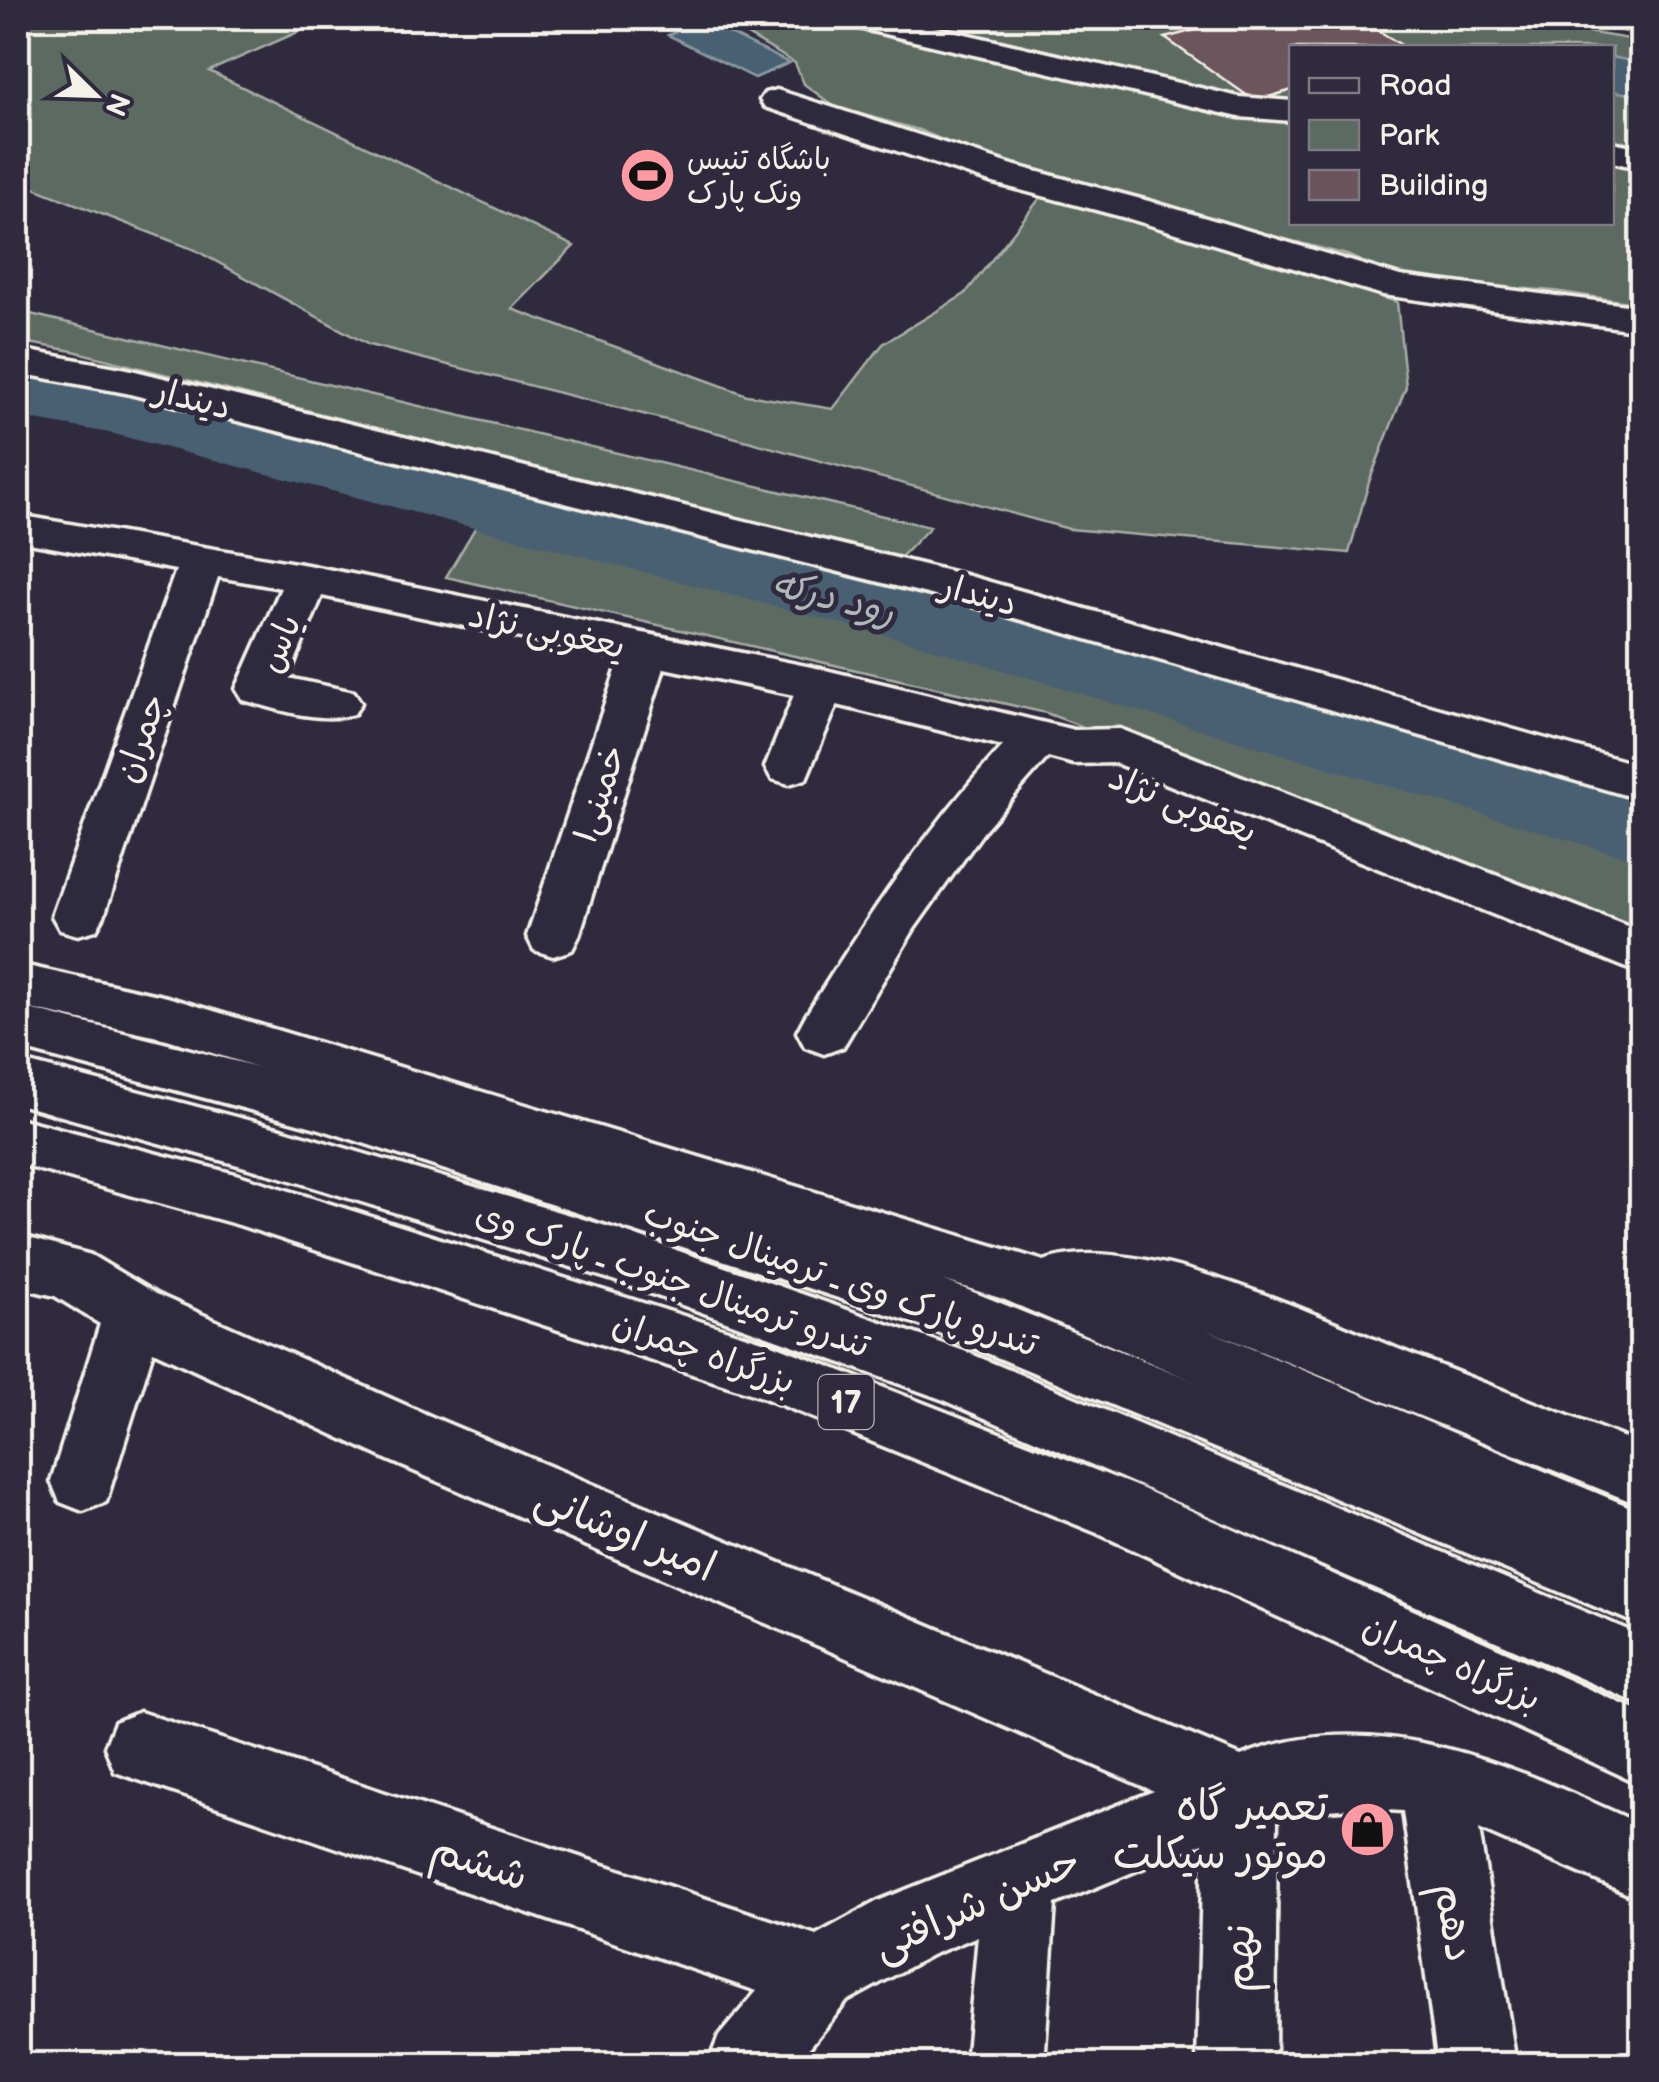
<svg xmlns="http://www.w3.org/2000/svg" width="1659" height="2082" viewBox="0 0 1659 2082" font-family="'Balsamiq Sans','Playpen Sans Arabic',sans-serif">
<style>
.green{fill:#5b6b62;stroke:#a8aea5;stroke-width:2.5;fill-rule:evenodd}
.water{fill:#496172;stroke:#8d9ba1;stroke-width:2.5}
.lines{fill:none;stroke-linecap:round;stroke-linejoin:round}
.river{fill:#496172;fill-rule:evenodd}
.building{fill:#6c545c;stroke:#f4f1e8;stroke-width:2.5}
.minor-casing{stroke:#f4f1e8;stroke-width:7}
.highway-casing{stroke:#f4f1e8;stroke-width:7}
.minor{fill:#2f2a3d;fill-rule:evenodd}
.highway{fill:#2f2a3d;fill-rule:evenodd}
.labels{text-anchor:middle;stroke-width:10;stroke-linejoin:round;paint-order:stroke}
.far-poi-label{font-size:30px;fill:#f4f1e8;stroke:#2f2a3d;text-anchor:start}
.shield{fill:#2f2a3d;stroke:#b9b5b5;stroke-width:2.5}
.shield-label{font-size:32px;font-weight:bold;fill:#f4f1e8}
.street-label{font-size:35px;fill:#f4f1e8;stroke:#2f2a3d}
.water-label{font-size:38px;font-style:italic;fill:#b0b7b9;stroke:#2f2a3d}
.near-street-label{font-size:42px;fill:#f4f1e8;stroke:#2f2a3d}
.near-poi-label{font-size:42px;fill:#f4f1e8;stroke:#2f2a3d;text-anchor:end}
</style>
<rect width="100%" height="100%" fill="#2f2a3d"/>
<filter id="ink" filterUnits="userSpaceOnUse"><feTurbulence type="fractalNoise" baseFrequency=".01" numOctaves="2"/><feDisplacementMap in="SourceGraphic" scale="20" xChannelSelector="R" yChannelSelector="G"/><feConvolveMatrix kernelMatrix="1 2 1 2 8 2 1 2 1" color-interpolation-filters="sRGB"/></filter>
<g filter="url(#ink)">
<g class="green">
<path d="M 18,18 L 330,18 L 209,71 L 574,246 L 512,309 L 747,395 L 833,409 L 883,344 L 965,294 L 1044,193 L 1397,302 L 1406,387 L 1369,482 L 1349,553 L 1069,529 L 722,434 L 369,345 L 195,250 L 18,182 Z"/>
<path d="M 718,18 L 1504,18 L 1641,41 L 1641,304 L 1554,291 L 1403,280 L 1347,255 L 1012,169 L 919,130 L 835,107 L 804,84 L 795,63 ZM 1292,48 L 1612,48 L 1612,222 L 1292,222 Z"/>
<path d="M 18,311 L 930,527 L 898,560 L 73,351 L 18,341 Z"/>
<path d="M 478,523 L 1183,710 L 1641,851 L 1641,938 L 1046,713 L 446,577 Z"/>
</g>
<g class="water">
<path d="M 702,20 L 789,63 L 755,78 L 668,35 Z"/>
<path d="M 1612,57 L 1641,63 L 1641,96 L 1612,91 Z"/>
</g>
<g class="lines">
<path class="river" d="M 18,375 L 114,390 L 918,592 L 1642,798 L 1642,862 L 896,638 L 110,433 L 18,417 Z"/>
</g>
<path class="building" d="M 1239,18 L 1358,18 L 1406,48 L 1292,48 L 1292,90 L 1255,101 L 1165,38 Z"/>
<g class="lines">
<defs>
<g id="minor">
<path d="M 841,18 L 896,18 L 1239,97 L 1292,101 L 1292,121 L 1239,117 L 846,25 Z"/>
<path d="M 1597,18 L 1642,18 L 1642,32 L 1602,25 Z"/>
<path d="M 777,90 L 1016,166 L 1156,203 L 1400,276 L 1642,307 L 1642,331 L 1383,295 L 1130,219 L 990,182 L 765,107 L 760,100 L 765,93 Z"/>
<path d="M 1612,142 L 1642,148 L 1642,169 L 1612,162 Z"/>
<path d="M 18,349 L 127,369 L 969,576 L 1642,766 L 1642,800 L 959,602 L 126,393 L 18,373 Z"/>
<path d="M 18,515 L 307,565 L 821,669 L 1074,730 L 1120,729 L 1642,932 L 1642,974 L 1115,763 L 1074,764 L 1048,757 L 986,828 L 914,929 L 843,1047 L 824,1054 L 805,1047 L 797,1032 L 805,1017 C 865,921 926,829 1003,746 L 837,705 L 806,779 L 789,784 L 772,779 L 765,767 L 794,695 L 664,668 L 579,936 L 572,950 L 553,956 L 534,950 L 527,936 L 620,659 L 322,596 L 288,678 L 354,692 L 361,703 L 354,714 C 321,724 276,709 243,700 L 236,689 L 281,588 L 218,577 L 104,916 L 96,930 L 78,935 L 60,930 L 52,916 L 176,570 L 18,541 Z"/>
<path d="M 18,1006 L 317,1082 L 928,1274 L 1642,1561 L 1642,1626 L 915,1323 L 317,1128 L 18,1048 Z"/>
<path d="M 18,1060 L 281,1129 L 616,1229 L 964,1351 L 1642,1636 L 1642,1705 L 944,1400 L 613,1280 L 281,1177 L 18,1104 Z"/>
<path d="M 18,1235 L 91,1255 L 156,1294 L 432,1417 L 1241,1756 C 1378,1701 1517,1768 1642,1825 L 1642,1900 L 1479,1829 L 1516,2064 L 1438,2064 L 1403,1811 L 1353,1808 L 1277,1814 L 1275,2064 L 1197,2064 L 1203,1843 L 1055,1904 L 1044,2064 L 966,2064 L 978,1936 L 931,1955 L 847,2001 L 796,2064 L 708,2064 L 719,2036 L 757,1991 L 115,1772 L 105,1747 L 115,1722 L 140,1712 L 816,1935 L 878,1901 L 1154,1791 L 386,1459 L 153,1351 L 106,1502 L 83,1511 L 60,1502 L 51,1481 L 100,1324 L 55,1296 L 18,1287 Z"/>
</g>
<g id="highway">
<path d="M 18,964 L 167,997 L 1044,1261 C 1135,1229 1319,1317 1408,1353 C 1486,1384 1564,1414 1642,1445 L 1642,1506 L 1205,1329 L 1642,1512 L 1642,1575 L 1003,1299 L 167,1039 L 18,1006 Z"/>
<path d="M 18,1118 L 239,1175 L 772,1344 L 1143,1489 L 1642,1713 L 1642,1785 L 1097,1533 L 762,1397 L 239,1225 L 18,1164 Z"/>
</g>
</defs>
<use href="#minor" class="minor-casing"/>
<use href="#highway" class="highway-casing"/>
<use href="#minor" class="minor"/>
<use href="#highway" class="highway"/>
</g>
</g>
<defs>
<symbol id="stadium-disc" viewBox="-11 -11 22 22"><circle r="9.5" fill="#ff9aa2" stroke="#2f2a3d"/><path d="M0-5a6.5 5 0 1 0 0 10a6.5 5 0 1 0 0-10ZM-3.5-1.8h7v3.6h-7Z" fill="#111"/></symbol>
<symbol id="shop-disc" viewBox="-11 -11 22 22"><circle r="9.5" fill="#ff9aa2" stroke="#2f2a3d"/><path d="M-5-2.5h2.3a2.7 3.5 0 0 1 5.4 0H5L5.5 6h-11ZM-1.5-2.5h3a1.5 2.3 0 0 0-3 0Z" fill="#111"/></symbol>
</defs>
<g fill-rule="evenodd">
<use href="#stadium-disc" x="616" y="144" width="63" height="63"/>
<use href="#shop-disc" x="1336" y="1798" width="63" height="63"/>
</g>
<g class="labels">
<g class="far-poi-label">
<text x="687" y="169">باشگاه تنیس<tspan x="687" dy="34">ونک پارک</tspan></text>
</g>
<rect class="shield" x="818.5" y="1375" width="55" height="54" rx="8"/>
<g class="shield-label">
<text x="846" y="1413">17</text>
</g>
<g class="street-label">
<text transform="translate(193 398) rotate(14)" y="12">دیندار</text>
<text transform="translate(979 594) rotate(15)" y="12">دیندار</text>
<text transform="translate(547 630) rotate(12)" y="12">یعغوبی نژاد</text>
<text transform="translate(279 643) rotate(-67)" y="12">یاس</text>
<text transform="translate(140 738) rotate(-71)" y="12">چمران</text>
<text transform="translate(599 793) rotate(-72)" y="12">lخمینی</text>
<text transform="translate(1183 804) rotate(22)" y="12">یعقوبی نژاد</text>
<text transform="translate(841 1278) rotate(19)" y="12">تندرو پارک وی ـ ترمینال جنوب</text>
<text transform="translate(673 1279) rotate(19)" y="12">تندرو ترمینال جنوب ـ پارک وی</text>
<text transform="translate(704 1352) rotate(19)" y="12">بزرگراه چمران</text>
<text transform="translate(1452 1662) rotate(24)" y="12">بزرگراه چمران</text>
</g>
<g class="water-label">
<text transform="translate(834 597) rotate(14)" y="13">رود درکه</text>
</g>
<g class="near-street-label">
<text transform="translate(626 1531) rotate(23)" y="15">امیر اوشانی</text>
<text transform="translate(480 1861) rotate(18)" y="15">ششم</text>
<text transform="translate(976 1902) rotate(-24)" y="15">حسن شرافتی</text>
<text transform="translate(1456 1922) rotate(81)" y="15">دهم</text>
<text transform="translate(1238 1958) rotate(-89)" y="15">نهم</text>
</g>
<g class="near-poi-label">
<text x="1328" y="1820">تعمیر گاه<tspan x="1328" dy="48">موتور سیکلت</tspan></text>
</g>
</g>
<rect width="1659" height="2082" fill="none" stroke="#2f2a3d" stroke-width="60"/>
<rect x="30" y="30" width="1599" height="2022" fill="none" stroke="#f4f1e8" stroke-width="4" filter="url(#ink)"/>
<rect x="1289" y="45" width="325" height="180" fill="#2f2a3d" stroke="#7e7a81" stroke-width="2.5"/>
<rect x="1309" y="78" width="50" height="15" fill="#2f2a3d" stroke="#7e7a81" stroke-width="2.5"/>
<text x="1379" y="95" font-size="30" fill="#f4f1e8">Road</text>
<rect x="1309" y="120" width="50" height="30" fill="#5b6b62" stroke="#7e7a81" stroke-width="2.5"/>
<text x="1379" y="145" font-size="30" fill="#f4f1e8">Park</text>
<rect x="1309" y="170" width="50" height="30" fill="#6c545c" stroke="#7e7a81" stroke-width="2.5"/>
<text x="1379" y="195" font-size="30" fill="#f4f1e8">Building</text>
<g transform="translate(95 95) rotate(113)" stroke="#2f2a3d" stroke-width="8" paint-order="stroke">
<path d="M0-8L18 38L0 25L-18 38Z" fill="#f4f1e8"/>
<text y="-15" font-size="28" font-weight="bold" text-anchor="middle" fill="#f4f1e8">N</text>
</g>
</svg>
